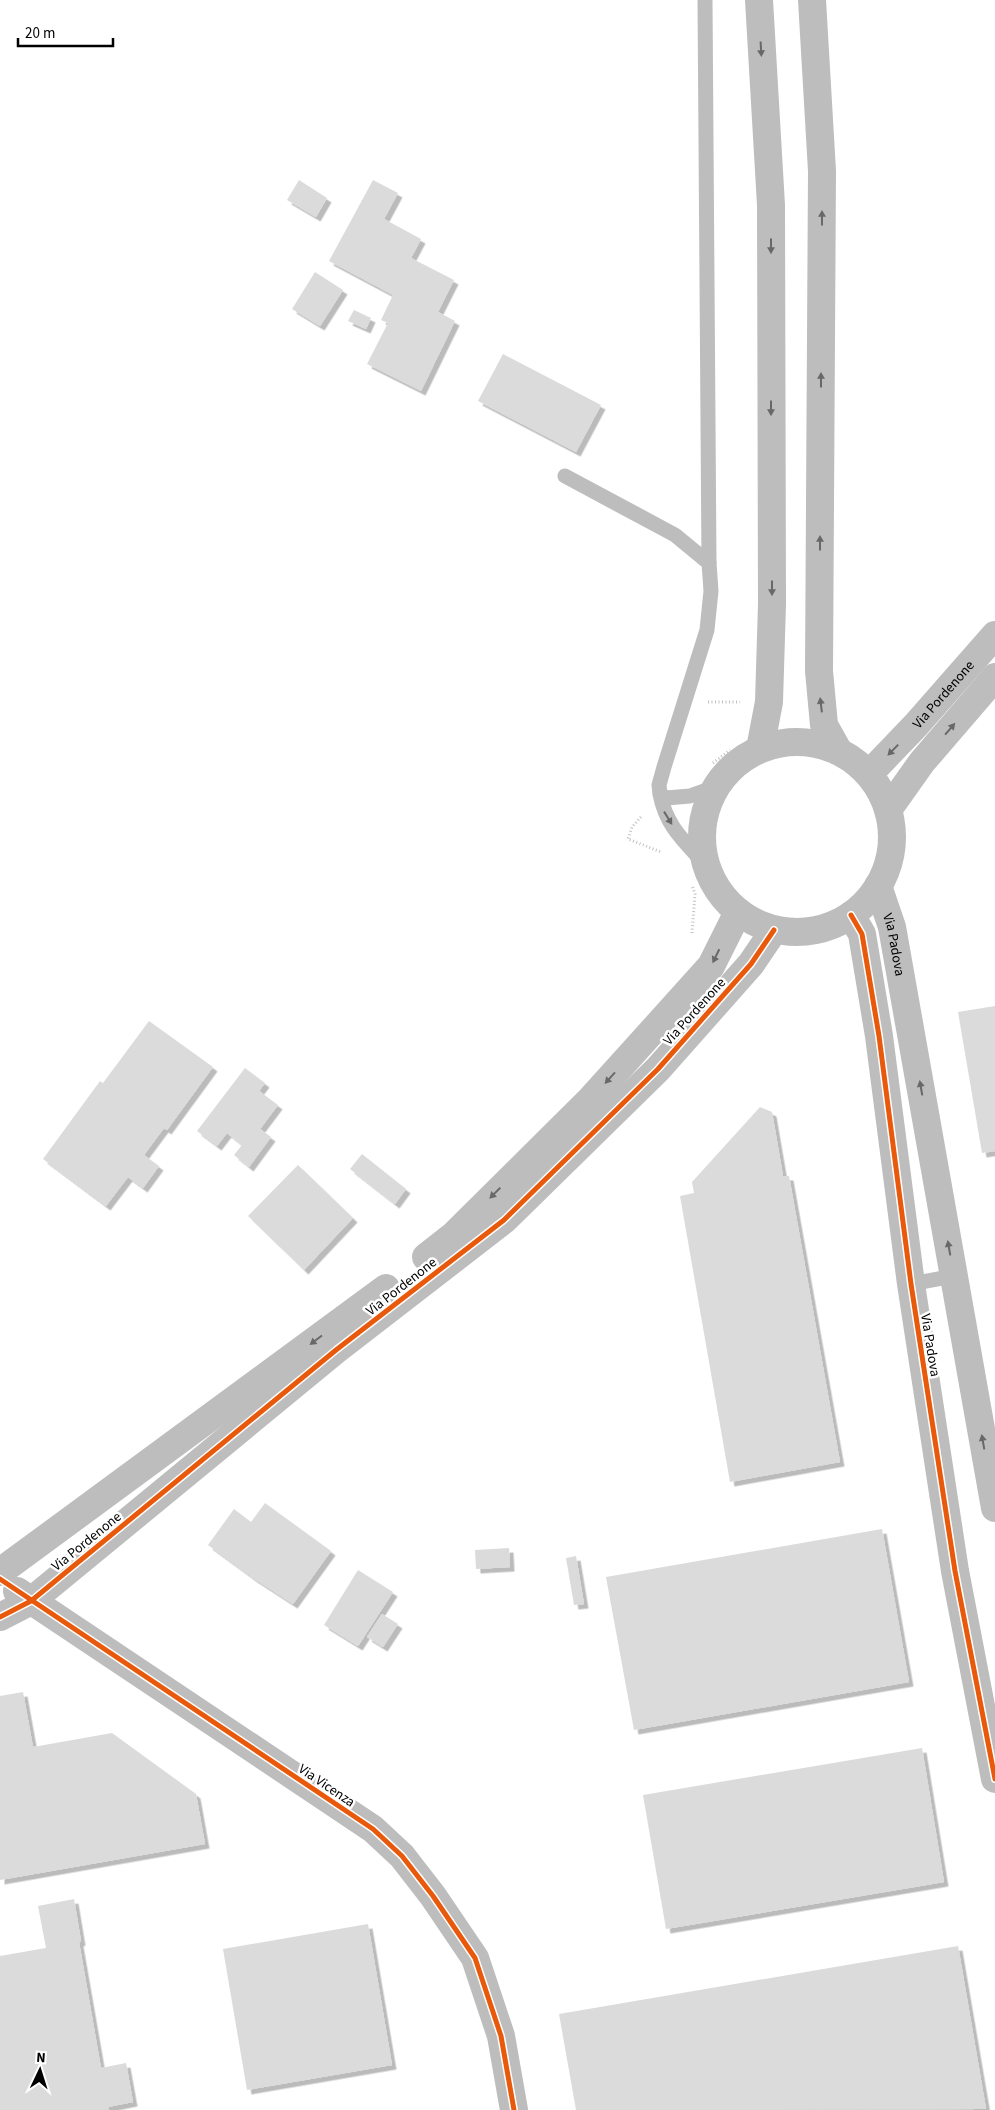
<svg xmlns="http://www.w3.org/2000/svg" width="995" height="2110" viewBox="0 0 995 2110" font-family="'Source Sans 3',sans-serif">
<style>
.building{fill:#dbdbdb;filter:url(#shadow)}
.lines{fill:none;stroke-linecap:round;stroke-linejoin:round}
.path{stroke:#c2c2c2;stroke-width:3;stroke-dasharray:1 2.5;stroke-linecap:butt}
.lane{stroke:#bdbdbd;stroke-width:15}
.street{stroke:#bdbdbd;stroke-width:28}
.cycleway-casing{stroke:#fff;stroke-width:8}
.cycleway{stroke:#e8590c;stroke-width:5}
.oneway{fill:#686868}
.labels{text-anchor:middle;stroke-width:5;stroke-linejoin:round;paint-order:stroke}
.street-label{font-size:14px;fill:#000;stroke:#fff}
</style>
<defs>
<filter id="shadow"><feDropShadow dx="4.5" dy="4.5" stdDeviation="0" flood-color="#0004"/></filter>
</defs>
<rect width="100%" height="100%" fill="#fff"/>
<g class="building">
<path d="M 299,180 L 327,198 L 316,217 L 287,200 Z"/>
<path d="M 373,180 L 398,193 L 384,219 L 421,239 L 411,258 L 454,280 L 438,312 L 455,321 L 421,391 L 367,364 L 388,323 L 381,320 L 393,295 L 329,261 Z"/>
<path d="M 315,272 L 343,290 L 320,326 L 292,309 Z"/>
<path d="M 354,310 L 371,318 L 366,329 L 348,321 Z"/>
<path d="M 503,354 L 601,405 L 576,452 L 478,401 Z"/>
<path d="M 995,1006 L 995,1151 L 982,1153 L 958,1012 Z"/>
<path d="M 149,1021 L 213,1067 L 167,1130 L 164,1128 L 144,1155 L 159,1166 L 143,1188 L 128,1177 L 106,1206 L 43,1159 L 100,1081 L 103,1083 Z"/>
<path d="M 245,1068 L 265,1083 L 259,1091 L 278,1105 L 260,1129 L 271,1137 L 249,1167 L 234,1155 L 242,1145 L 227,1133 L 217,1146 L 197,1131 Z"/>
<path d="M 760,1107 L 772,1112 L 783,1176 L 789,1176 L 840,1462 L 730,1482 L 680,1196 L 694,1193 L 692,1182 Z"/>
<path d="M 362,1154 L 406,1189 L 395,1204 L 350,1169 Z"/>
<path d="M 298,1165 L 353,1218 L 304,1270 L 248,1216 Z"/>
<path d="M 265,1503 L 331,1551 L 293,1604 L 253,1578 L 208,1545 L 234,1509 L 251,1522 Z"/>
<path d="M 882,1529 L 909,1682 L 634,1730 L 606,1577 Z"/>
<path d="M 509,1548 L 510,1567 L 476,1569 L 475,1550 Z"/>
<path d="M 576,1556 L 584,1604 L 574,1605 L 566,1558 Z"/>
<path d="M 358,1570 L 393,1592 L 358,1646 L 324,1625 Z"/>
<path d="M 382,1614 L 398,1624 L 383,1647 L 367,1637 Z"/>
<path d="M 23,1692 L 33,1747 L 112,1733 L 196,1794 L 205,1844 L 0,1880 L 0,1696 Z"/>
<path d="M 922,1748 L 944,1882 L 666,1929 L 643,1795 Z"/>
<path d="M 74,1899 L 81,1941 L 79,1942 L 101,2068 L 126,2063 L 133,2102 L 108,2107 L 109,2110 L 0,2110 L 0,1956 L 46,1948 L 38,1906 Z"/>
<path d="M 368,1924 L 392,2065 L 247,2090 L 223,1949 Z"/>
<path d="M 958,1946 L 986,2109 L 576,2110 L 559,2014 Z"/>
</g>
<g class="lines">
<g class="path">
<path d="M 708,702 L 740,702"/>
<path d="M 713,763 L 730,750"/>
<path d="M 641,817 L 632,827 L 628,839 L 661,852"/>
<path d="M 692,933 L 695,894 L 692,885"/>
</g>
<g class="lane">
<path d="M 705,0 L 709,563"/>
<path d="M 565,476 L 675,535 L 709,563 L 711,591 L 707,630 L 664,767 L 659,785 L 660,794"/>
<path d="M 705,864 C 684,841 666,826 660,794 L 666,798 L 690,796 L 715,787"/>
<path d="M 911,1284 L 954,1276"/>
</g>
<g class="street">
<path d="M 759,0 L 771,205 L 772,604 L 769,702 L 760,749"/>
<path d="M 812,0 L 822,171 L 819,671 L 824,725 L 838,750"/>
<circle cx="797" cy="837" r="95"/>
<path id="s1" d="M 869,774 L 916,725 L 995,635"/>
<path d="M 888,810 L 922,762 L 995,677"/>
<path id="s2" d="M 878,886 L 892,927 L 995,1508"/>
<path d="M 851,915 L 862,934 L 879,1036 L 911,1284 L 955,1571 L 995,1779"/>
<path d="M 426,1257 L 454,1235 L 591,1099 L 711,966 L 738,912"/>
<path d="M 0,1572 L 386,1288"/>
<path d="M 17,1591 L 373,1829 L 402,1856 L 433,1896 L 475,1958 L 501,2036 L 514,2110"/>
<path d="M 0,1617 L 31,1601 L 336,1350 L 504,1220 L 658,1069 L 751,964 L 774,930"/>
</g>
<defs>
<g id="cycleway">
<path d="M 851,915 L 862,934 L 879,1036 L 911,1284 L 955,1571 L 995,1779"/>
<path d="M 0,1579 L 373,1829 L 402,1856 L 433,1896 L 475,1958 L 501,2036 L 514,2110"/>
<path d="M 0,1617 L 31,1601 L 336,1350 L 504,1220 L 658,1069 L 751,964 L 774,930"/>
</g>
</defs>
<use href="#cycleway" class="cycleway-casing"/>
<use href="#cycleway" class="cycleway"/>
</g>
<defs><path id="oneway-solid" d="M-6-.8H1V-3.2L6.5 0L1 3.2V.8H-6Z" transform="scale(1.25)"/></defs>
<g class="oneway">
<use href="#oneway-solid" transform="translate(761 49) rotate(87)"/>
<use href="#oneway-solid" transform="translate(822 218) rotate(-90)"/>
<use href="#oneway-solid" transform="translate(771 246) rotate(90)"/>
<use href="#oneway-solid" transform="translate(821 380) rotate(-90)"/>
<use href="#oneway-solid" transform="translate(771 408) rotate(90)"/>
<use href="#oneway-solid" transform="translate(820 543) rotate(-90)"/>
<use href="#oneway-solid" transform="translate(772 588) rotate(90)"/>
<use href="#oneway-solid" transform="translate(821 705) rotate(-97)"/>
<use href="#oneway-solid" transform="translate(950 729) rotate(-49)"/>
<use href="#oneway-solid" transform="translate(893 750) rotate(134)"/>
<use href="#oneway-solid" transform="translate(668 818) rotate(58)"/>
<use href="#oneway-solid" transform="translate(716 956) rotate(116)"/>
<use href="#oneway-solid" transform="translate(610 1078) rotate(132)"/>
<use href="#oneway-solid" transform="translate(921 1088) rotate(-100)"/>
<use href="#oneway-solid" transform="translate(495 1193) rotate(135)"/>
<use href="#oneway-solid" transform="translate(949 1248) rotate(-100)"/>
<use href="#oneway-solid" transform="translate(316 1340) rotate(143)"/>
<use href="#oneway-solid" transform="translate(983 1442) rotate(-100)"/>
</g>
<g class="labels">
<g class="street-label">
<text dy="5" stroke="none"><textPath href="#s1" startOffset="109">Via Pordenone</textPath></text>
<text dy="5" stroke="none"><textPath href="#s2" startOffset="61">Via Padova</textPath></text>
<text transform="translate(694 1011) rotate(-48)" y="5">Via Pordenone</text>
<text transform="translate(401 1286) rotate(-38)" y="5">Via Pordenone</text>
<text transform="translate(931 1345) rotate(81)" y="5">Via Padova</text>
<text transform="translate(86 1541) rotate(-39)" y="5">Via Pordenone</text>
<text transform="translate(327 1785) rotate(34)" y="5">Via Vicenza</text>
</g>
</g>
<g transform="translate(40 2070) rotate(4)" stroke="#ffffff" stroke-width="4" paint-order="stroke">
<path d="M0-4L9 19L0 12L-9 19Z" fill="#000000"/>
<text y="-8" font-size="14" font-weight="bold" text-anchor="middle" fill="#000000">N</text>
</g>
<path d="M18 38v8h95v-8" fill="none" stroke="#000000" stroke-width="2.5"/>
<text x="25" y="38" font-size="15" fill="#000000" stroke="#ffffff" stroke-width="4" paint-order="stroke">20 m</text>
</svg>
